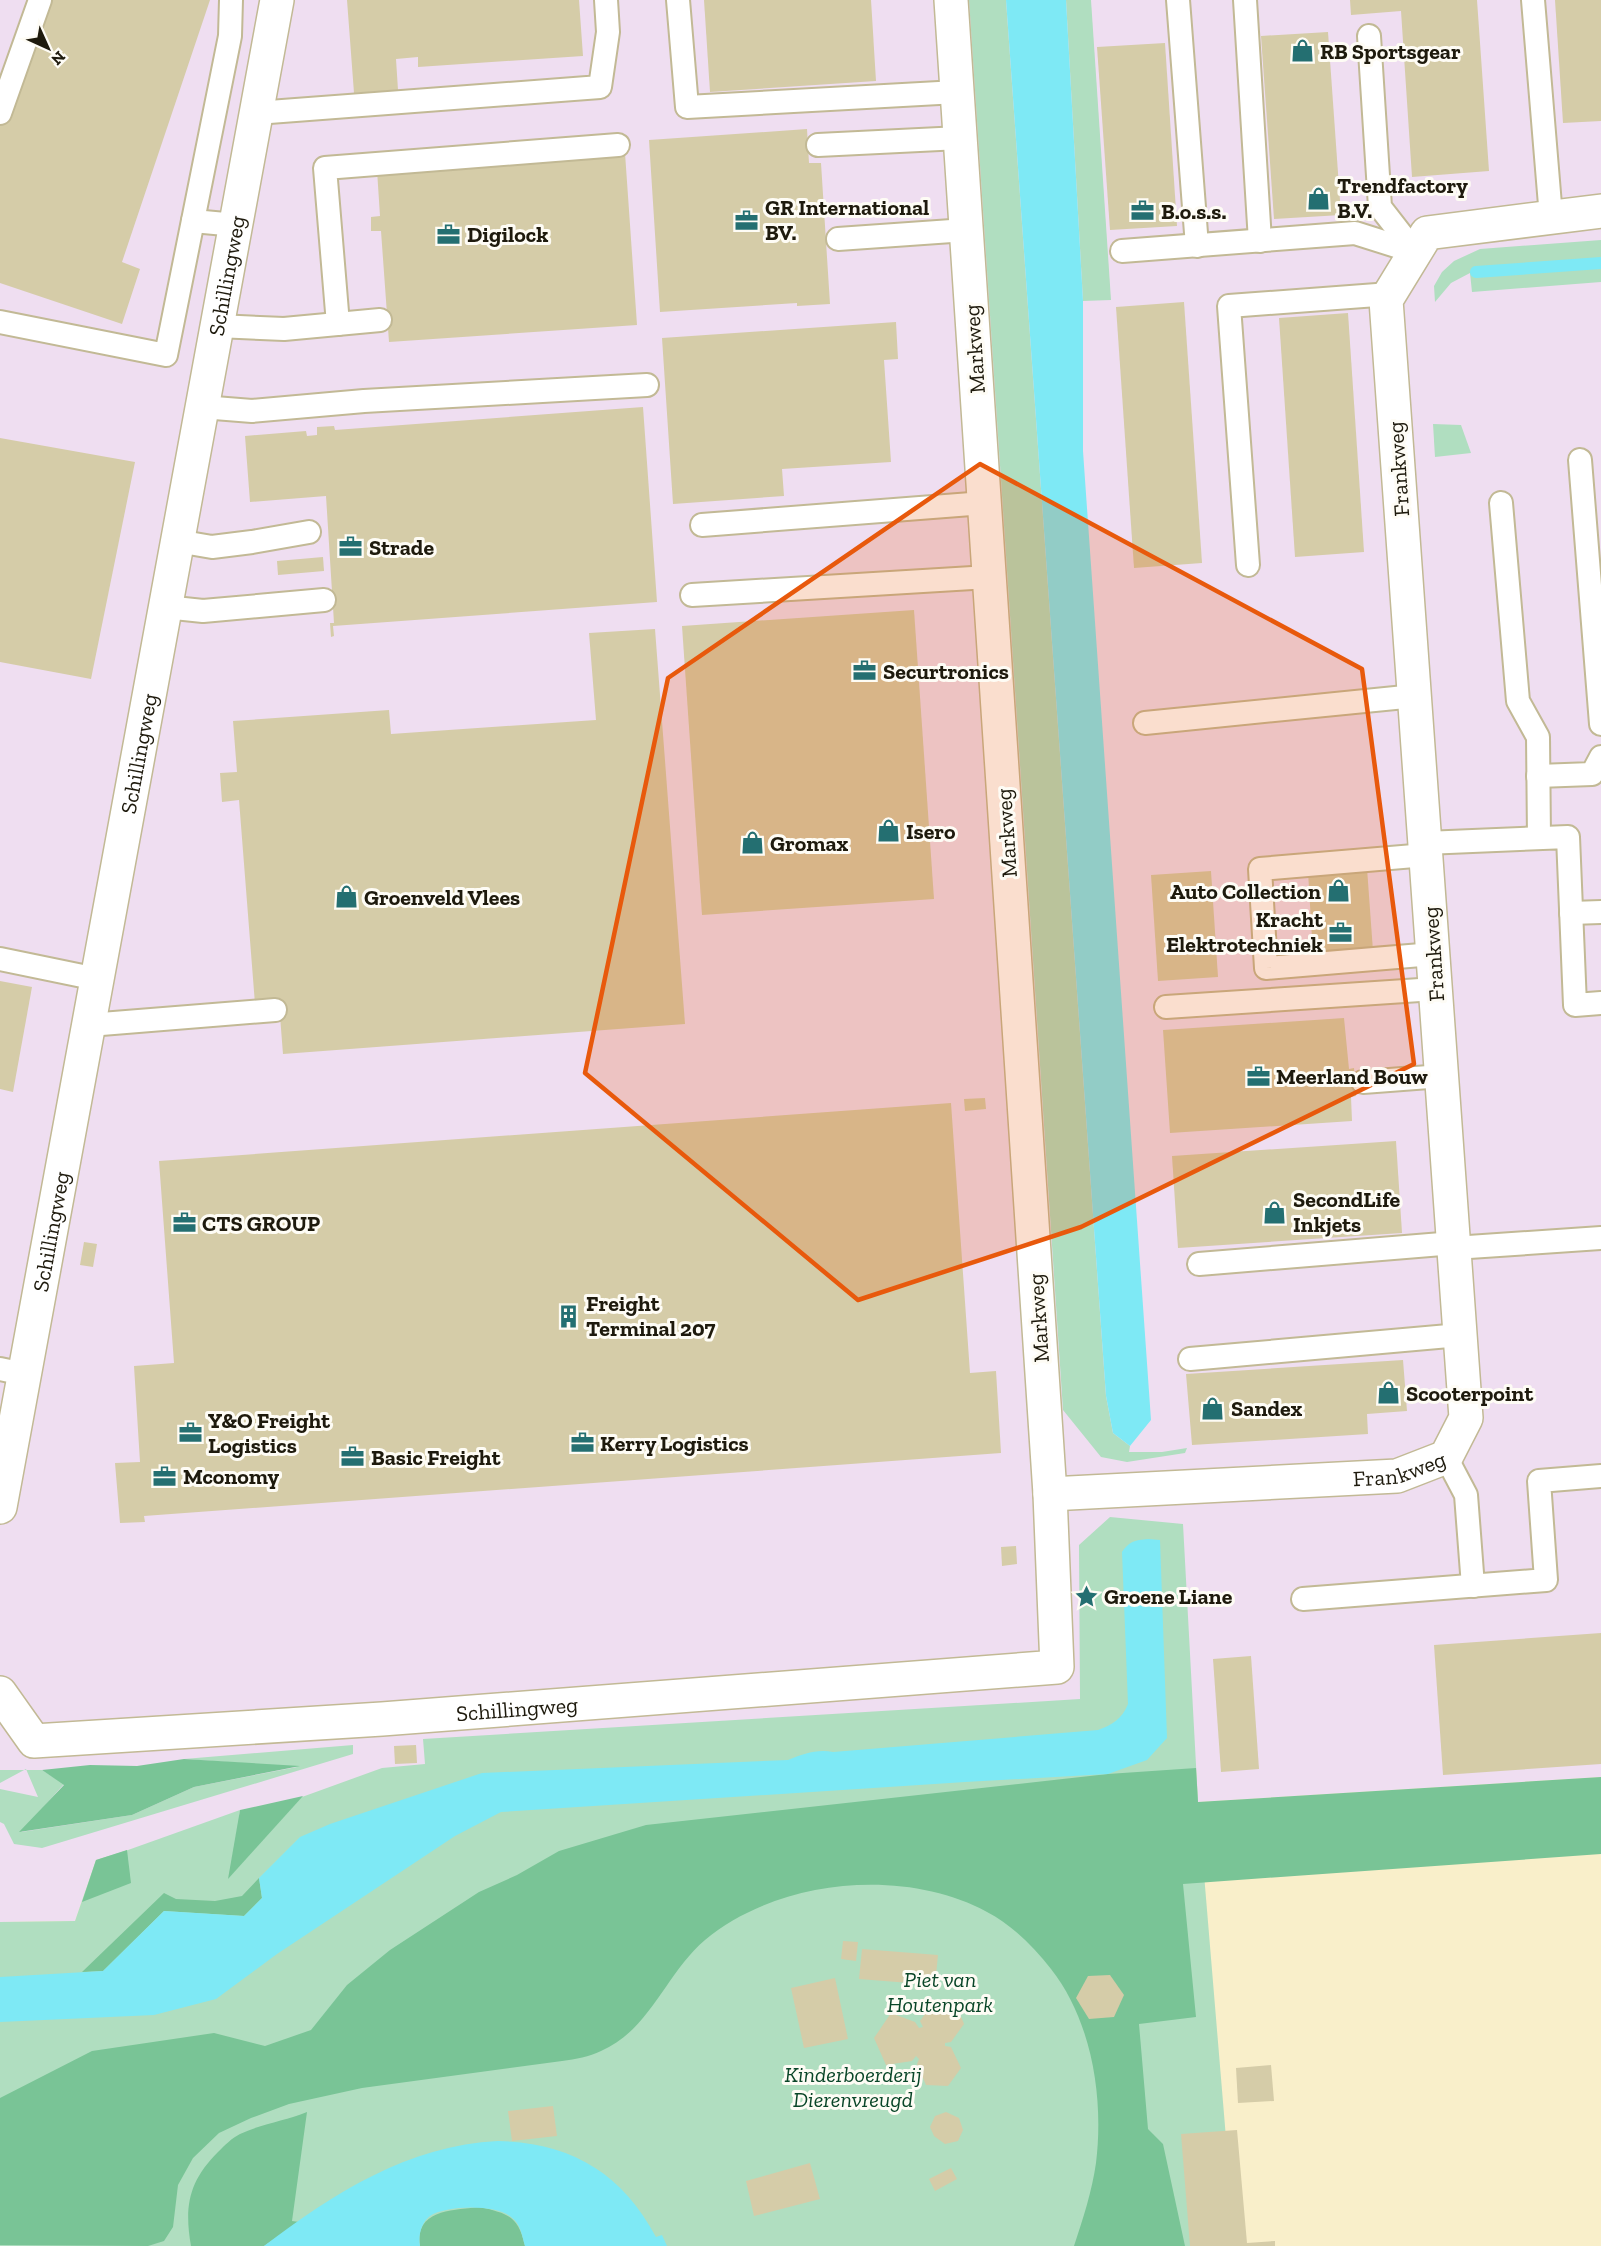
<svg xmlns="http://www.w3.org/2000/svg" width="1601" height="2246" viewBox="0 0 1601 2246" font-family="'Zilla Slab',serif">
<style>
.industrial{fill:#efdef1}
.green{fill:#b0dec0}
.forest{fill:#79c496}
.water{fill:#7ee9f5}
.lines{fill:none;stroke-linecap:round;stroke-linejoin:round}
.stream{stroke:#7ee9f5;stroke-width:12}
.building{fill:#d5cca8}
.service-casing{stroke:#c2b995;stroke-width:26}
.minor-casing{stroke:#c2b995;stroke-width:36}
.service{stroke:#fff;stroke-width:22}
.minor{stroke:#fff;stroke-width:33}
.marked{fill:#e8590c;fill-opacity:0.2;stroke:#e8590c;stroke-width:4.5;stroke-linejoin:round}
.labels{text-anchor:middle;stroke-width:6;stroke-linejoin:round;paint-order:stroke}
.poi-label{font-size:22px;font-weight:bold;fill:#1e1a0d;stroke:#fefcf5;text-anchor:start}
.street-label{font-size:22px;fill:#1e1a0d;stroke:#fefcf5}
.park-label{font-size:22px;font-style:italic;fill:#094628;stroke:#fefcf5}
</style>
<rect width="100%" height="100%" fill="#f9efca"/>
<path class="industrial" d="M 0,0 L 1601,0 L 1601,1777 L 1198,1802 L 1196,1768 L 1110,1711 L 332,1788 L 96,1860 L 75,1921 L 0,1922 Z"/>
<g class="green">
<path d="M 969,0 L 1006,0 L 1106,1396 L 1113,1433 L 1130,1446 L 1129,1452 L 1162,1452 L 1187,1448 L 1185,1453 L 1127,1462 L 1101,1457 L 1063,1410 Z"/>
<path d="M 1066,0 L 1091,0 L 1111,300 L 1083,301 Z"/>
<path d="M 1601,240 L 1601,282 L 1472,292 L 1470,273 L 1451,283 L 1435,302 L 1434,286 L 1442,272 L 1454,261 L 1480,249 Z"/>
<path d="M 1433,424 L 1461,425 L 1471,453 L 1435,457 Z"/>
<path d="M 1110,1517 L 1183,1524 L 1198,1802 L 1235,2246 L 0,2246 L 0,1922 L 75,1921 L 96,1860 L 128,1850 L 240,1810 L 239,1817 L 302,1797 L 382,1768 L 425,1764 L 423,1739 L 1080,1699 L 1079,1545 Z"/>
<path d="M 353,1745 L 353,1754 L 42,1848 L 14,1844 L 4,1824 L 0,1822 L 0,1789 L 38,1797 L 26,1769 L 0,1783 L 0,1770 L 42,1770 L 64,1784 L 21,1832 L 132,1815 L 194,1787 L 297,1767 L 184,1759 Z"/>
</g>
<g class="forest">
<path d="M 184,1759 L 300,1766 L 194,1787 L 132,1815 L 19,1832 L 64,1785 L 42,1770 L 90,1765 L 137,1766 Z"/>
<path d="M 1196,1768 L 1198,1802 L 1601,1777 L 1601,1854 L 1183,1884 L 1196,2017 L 1139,2024 L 1148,2129 L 1163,2144 L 1185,2246 L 1074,2246 C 1083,2219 1092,2191 1096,2163 C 1104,2098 1092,2021 1051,1969 C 1034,1947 1012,1925 987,1912 C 904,1867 778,1879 705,1940 C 666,1973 650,2030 601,2051 C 589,2057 576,2059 562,2061 L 362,2088 L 289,2104 L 251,2118 L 219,2133 L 193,2158 L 178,2185 L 173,2227 L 164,2241 L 148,2246 L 0,2245 L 0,2098 L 92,2051 L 214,2033 L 265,2046 L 311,2030 L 347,1985 L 390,1950 L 479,1892 L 517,1875 L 559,1851 L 646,1825 L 1108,1774 Z"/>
<path d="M 303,1796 L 228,1879 L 240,1810 Z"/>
<path d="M 127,1850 L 131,1883 L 82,1902 L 96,1860 Z"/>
<path d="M 259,1878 L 262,1898 L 244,1916 L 164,1911 L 103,1971 L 82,1972 L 164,1893 L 176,1899 L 215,1901 L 242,1896 Z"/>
<path d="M 307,2112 L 292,2221 L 299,2222 L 264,2246 L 191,2246 C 184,2206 189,2181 218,2152 C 225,2145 232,2138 240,2134 C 261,2124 285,2121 307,2112 Z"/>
<path d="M 480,2207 C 509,2214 518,2216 525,2246 L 420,2246 C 414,2209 455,2210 480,2207 Z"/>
</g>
<g class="water">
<path d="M 1006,0 L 1066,0 L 1083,301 L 1083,451 L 1151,1420 L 1130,1446 L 1113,1433 L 1106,1396 Z"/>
<path d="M 1148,1539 L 1160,1540 L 1167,1738 L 1147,1760 L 1108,1774 L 965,1782 L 501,1812 L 455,1836 L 277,1954 L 216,1999 L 154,2015 L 0,2022 L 0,1977 L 103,1971 L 164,1911 L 244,1916 L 262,1898 L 259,1878 L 300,1837 L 330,1824 L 482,1773 L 788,1760 C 803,1754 817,1749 833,1752 L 1098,1730 C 1112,1725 1122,1719 1128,1704 L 1122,1552 C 1130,1541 1135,1540 1148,1539 Z"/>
<path d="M 498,2141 C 571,2143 621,2172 656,2237 L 662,2235 L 667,2246 L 525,2246 C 522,2236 521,2224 511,2217 C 496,2204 446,2205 430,2216 C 421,2223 418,2236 420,2246 L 264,2246 C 334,2193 409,2145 498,2141 Z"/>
</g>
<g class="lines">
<path class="stream" d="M 1476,272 L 1601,263"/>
</g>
<g class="building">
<path d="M 33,0 L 210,0 L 122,262 L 140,269 L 122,324 L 0,283 L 0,100 Z"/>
<path d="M 347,0 L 579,0 L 583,56 L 418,67 L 418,57 L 396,59 L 398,90 L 354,93 Z"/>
<path d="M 704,0 L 871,0 L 876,81 L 710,92 Z"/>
<path d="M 1350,0 L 1477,0 L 1489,171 L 1412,177 L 1401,11 L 1351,15 Z"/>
<path d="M 1555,0 L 1601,0 L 1601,121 L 1563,123 Z"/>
<path d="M 1328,32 L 1341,215 L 1274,219 L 1261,36 Z"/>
<path d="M 1165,43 L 1177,226 L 1110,230 L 1097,47 Z"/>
<path d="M 807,129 L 809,163 L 821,163 L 830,304 L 797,306 L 797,303 L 660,312 L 649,140 Z"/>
<path d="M 625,153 L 637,325 L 389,342 L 381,231 L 371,231 L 371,217 L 380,216 L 377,170 Z"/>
<path d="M 1184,302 L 1202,563 L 1134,568 L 1116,307 Z"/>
<path d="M 1348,313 L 1364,552 L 1295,557 L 1279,318 Z"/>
<path d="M 896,322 L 898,359 L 884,360 L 891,462 L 782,469 L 784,496 L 673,504 L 662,338 Z"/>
<path d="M 643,407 L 657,602 L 333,626 L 334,636 L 331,637 L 330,623 L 334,623 L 326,496 L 250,502 L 245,436 L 306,431 L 307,436 L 317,435 L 317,427 L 334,426 L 335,430 Z"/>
<path d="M 0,438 L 135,462 L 91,679 L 0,662 Z"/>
<path d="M 323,557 L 324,571 L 278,575 L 277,561 Z"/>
<path d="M 914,610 L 934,899 L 702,915 L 682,626 Z"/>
<path d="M 655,629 L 685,1024 L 283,1054 L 279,1003 L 255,1004 L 239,800 L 222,802 L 220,773 L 237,772 L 233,721 L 389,710 L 391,734 L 596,720 L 589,633 Z"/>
<path d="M 1367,868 L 1373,951 L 1313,955 L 1308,872 Z"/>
<path d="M 1211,871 L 1218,977 L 1158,981 L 1151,875 Z"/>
<path d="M 0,981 L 32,987 L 13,1092 L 0,1089 Z"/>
<path d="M 1344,1018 L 1349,1069 L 1354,1068 L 1356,1096 L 1351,1097 L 1352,1121 L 1170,1133 L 1163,1030 Z"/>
<path d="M 985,1098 L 986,1109 L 965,1111 L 964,1099 Z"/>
<path d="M 951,1103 L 970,1373 L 996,1371 L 1001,1453 L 144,1516 L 145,1522 L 120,1523 L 115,1463 L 140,1462 L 134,1366 L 174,1363 L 159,1161 Z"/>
<path d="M 1396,1141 L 1402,1233 L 1178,1248 L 1172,1156 Z"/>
<path d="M 84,1242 L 97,1244 L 93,1267 L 80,1265 Z"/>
<path d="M 1403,1360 L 1407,1411 L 1367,1414 L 1368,1434 L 1192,1445 L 1186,1374 Z"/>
<path d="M 1016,1546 L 1017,1564 L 1002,1566 L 1001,1547 Z"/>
<path d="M 1601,1633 L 1601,1764 L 1443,1775 L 1434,1645 Z"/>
<path d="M 1251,1656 L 1259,1769 L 1221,1772 L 1213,1659 Z"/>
<path d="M 416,1745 L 417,1763 L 395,1764 L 394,1746 Z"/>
<path d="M 843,1941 L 858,1942 L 856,1961 L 841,1959 Z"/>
<path d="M 862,1949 L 938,1955 L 935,1985 L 859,1979 Z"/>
<path d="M 1110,1975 L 1124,1995 L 1114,2017 L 1089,2019 L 1076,1998 L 1088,1976 Z"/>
<path d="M 835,1978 L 848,2039 L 804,2048 L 791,1988 Z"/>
<path d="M 933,2003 L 956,2004 L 964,2024 L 951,2042 L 945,2043 L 945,2046 L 951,2047 L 961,2068 L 948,2086 L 926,2085 L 917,2064 L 919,2059 L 916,2056 L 912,2061 L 886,2065 L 874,2038 L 891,2013 L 915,2022 L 919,2028 L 923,2027 L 920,2021 Z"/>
<path d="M 1271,2065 L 1274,2101 L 1238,2103 L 1236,2068 Z"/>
<path d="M 553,2106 L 557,2136 L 512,2141 L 508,2111 Z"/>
<path d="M 946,2112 L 959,2118 L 963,2130 L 958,2141 L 945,2144 L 934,2136 L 930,2127 L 935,2116 Z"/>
<path d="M 1237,2130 L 1247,2243 L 1275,2241 L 1275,2246 L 1190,2246 L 1181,2134 Z"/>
<path d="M 810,2163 L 820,2199 L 754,2216 L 746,2181 Z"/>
<path d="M 951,2168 L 957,2179 L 935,2191 L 929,2179 Z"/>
</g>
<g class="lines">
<defs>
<g id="service">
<path d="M 678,0 L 687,107 L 957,92"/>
<path d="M 1178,0 L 1197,246"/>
<path d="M 1245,0 L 1260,241"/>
<path d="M 1533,0 L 1551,217"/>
<path d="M 1369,36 L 1380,207 L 1415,252"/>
<path d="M 0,113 L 40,0"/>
<path d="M 256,113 L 600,87 L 608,32 L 606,0"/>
<path d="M 818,145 L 960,138"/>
<path d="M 193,221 L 236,225"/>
<path d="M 838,239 L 966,230"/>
<path d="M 1122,251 L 1355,233 L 1415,252"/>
<path d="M 0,322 L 166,355 L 230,36 L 231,0"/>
<path d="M 338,324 L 325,168 L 618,145"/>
<path d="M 217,326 L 284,329 L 380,320"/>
<path d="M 202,407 L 252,411 L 364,401 L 647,385"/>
<path d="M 1580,460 L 1601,724"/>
<path d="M 1501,503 L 1518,701 L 1538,737 L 1539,838"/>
<path d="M 702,525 L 984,503"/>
<path d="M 177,541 L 212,547 L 252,542 L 309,532"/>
<path d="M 1248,565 L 1229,306 L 1390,294"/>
<path d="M 692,595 L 989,577"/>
<path d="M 165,607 L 203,611 L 324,600"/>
<path d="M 1145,723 L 1415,696"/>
<path d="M 1538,776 L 1592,774 L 1601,757"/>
<path d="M 1425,843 L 1568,837 L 1575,1005 L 1601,1003"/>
<path d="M 1426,855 L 1260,869 L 1266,968 L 1433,954"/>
<path d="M 1571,913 L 1601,912"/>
<path d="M 0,959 L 97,979"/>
<path d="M 1166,1007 L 1435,989"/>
<path d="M 89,1025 L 275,1010"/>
<path d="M 1363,1082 L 1442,1076"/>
<path d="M 1454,1248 L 1601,1238"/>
<path d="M 1199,1264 L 1454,1243"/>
<path d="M 1190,1359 L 1460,1335"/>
<path d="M 0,1369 L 24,1374"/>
<path d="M 1446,1457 L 1466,1495 L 1473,1586"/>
<path d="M 1303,1599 L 1546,1580 L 1539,1481 L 1601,1476"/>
</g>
<g id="minor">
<path id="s1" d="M 1050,1494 L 1397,1476 L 1446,1457 L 1466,1418 L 1386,300 L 1427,233 L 1601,211"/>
<path id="s2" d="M 0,1507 L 277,0"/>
<path id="s3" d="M 0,1693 L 34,1741 L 382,1719 L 1057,1667 L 1050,1494 L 951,0"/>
</g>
</defs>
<use href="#service" class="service-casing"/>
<use href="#minor" class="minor-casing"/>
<use href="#service" class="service"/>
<use href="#minor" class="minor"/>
</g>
<path class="marked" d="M 980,464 L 1362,669 L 1414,1064 L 1081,1227 L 858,1300 L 585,1073 L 668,678 Z"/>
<defs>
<symbol id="shop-bare" viewBox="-9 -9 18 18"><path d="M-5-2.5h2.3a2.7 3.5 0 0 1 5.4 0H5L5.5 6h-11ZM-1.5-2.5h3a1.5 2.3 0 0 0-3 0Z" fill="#246f71" stroke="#fefcf5" stroke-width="2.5" paint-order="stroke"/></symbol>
<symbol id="office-bare" viewBox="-9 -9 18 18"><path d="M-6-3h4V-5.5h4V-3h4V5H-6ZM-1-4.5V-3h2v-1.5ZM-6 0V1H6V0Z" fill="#246f71" stroke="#fefcf5" stroke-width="2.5" paint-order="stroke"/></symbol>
<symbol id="building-bare" viewBox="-9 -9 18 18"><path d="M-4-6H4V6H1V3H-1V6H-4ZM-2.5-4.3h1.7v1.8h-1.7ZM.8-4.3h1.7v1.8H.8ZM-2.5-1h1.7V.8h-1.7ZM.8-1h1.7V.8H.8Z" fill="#246f71" stroke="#fefcf5" stroke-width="2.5" paint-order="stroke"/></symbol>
<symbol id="sight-bare" viewBox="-9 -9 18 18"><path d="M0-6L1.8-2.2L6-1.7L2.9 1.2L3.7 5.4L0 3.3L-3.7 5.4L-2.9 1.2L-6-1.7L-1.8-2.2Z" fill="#246f71" stroke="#fefcf5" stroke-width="2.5" paint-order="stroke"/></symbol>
</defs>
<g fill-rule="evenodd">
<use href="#shop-bare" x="1286" y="34" width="33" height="33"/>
<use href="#shop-bare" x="1302" y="182" width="33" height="33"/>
<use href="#office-bare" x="1126" y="194" width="33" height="33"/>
<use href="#office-bare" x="730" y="204" width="33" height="33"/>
<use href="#office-bare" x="432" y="218" width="33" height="33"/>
<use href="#office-bare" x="334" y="530" width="33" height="33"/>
<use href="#office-bare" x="848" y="654" width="33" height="33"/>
<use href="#shop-bare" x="872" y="814" width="33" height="33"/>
<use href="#shop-bare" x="736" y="826" width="33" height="33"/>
<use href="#shop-bare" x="1322" y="874" width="33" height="33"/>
<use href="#shop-bare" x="330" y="880" width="33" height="33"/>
<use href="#office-bare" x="1324" y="916" width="33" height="33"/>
<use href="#office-bare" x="1242" y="1060" width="33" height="33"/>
<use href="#shop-bare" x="1258" y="1196" width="33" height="33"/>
<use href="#office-bare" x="168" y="1206" width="33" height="33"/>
<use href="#building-bare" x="552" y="1300" width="33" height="33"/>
<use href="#shop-bare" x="1372" y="1376" width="33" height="33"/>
<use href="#shop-bare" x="1196" y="1392" width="33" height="33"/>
<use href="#office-bare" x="174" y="1416" width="33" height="33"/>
<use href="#office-bare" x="566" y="1426" width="33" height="33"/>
<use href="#office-bare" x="336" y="1440" width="33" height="33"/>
<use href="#office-bare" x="148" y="1460" width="33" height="33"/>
<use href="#sight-bare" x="1070" y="1580" width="33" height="33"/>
</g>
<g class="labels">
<g class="poi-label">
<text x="1320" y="59">RB Sportsgear</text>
<text x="1337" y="193">Trendfactory<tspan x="1337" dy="25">B.V.</tspan></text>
<text x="765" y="215">GR International<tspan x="765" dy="25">BV.</tspan></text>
<text x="1161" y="219">B.o.s.s.</text>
<text x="467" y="242">Digilock</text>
<text x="369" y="555">Strade</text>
<text x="883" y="679">Securtronics</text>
<text x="906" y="839">Isero</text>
<text x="770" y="851">Gromax</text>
<text x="1321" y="899" text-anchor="end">Auto Collection</text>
<text x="364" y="905">Groenveld Vlees</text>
<text x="1323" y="927" text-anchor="end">Kracht<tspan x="1323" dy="25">Elektrotechniek</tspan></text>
<text x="1276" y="1084">Meerland Bouw</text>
<text x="1293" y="1207">SecondLife<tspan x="1293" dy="25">Inkjets</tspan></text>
<text x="202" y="1231">CTS GROUP</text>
<text x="586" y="1311">Freight<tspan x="586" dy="25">Terminal 207</tspan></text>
<text x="1406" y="1401">Scooterpoint</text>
<text x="1231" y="1416">Sandex</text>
<text x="208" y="1428">Y&amp;O Freight<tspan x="208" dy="25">Logistics</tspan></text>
<text x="600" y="1451">Kerry Logistics</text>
<text x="371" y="1465">Basic Freight</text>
<text x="183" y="1484">Mconomy</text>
<text x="1104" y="1604">Groene Liane</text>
</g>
<g class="street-label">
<text dy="8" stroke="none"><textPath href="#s2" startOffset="1252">Schillingweg</textPath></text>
<text transform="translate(974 349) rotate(-94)" y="8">Markweg</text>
<text transform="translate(1398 469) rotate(-94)" y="8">Frankweg</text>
<text dy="8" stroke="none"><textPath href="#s2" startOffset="766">Schillingweg</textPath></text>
<text transform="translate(1006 833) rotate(-94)" y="8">Markweg</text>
<text transform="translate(1433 954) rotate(-94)" y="8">Frankweg</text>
<text dy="8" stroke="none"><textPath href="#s2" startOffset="280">Schillingweg</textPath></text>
<text transform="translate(1038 1318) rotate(-94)" y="8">Markweg</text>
<text dy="8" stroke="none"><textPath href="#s1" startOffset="351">Frankweg</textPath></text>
<text dy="8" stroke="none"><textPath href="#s3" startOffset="543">Schillingweg</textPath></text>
</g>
<g class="park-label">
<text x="940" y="1987">Piet van<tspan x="940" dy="25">Houtenpark</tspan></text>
<text x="853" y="2082">Kinderboerderij<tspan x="853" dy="25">Dierenvreugd</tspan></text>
</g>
</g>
<g transform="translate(48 48) rotate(135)" stroke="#fefcf5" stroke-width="4.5" paint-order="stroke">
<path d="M0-4.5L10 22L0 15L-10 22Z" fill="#1e1a0d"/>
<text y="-9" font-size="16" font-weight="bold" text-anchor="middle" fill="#1e1a0d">N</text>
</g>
</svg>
